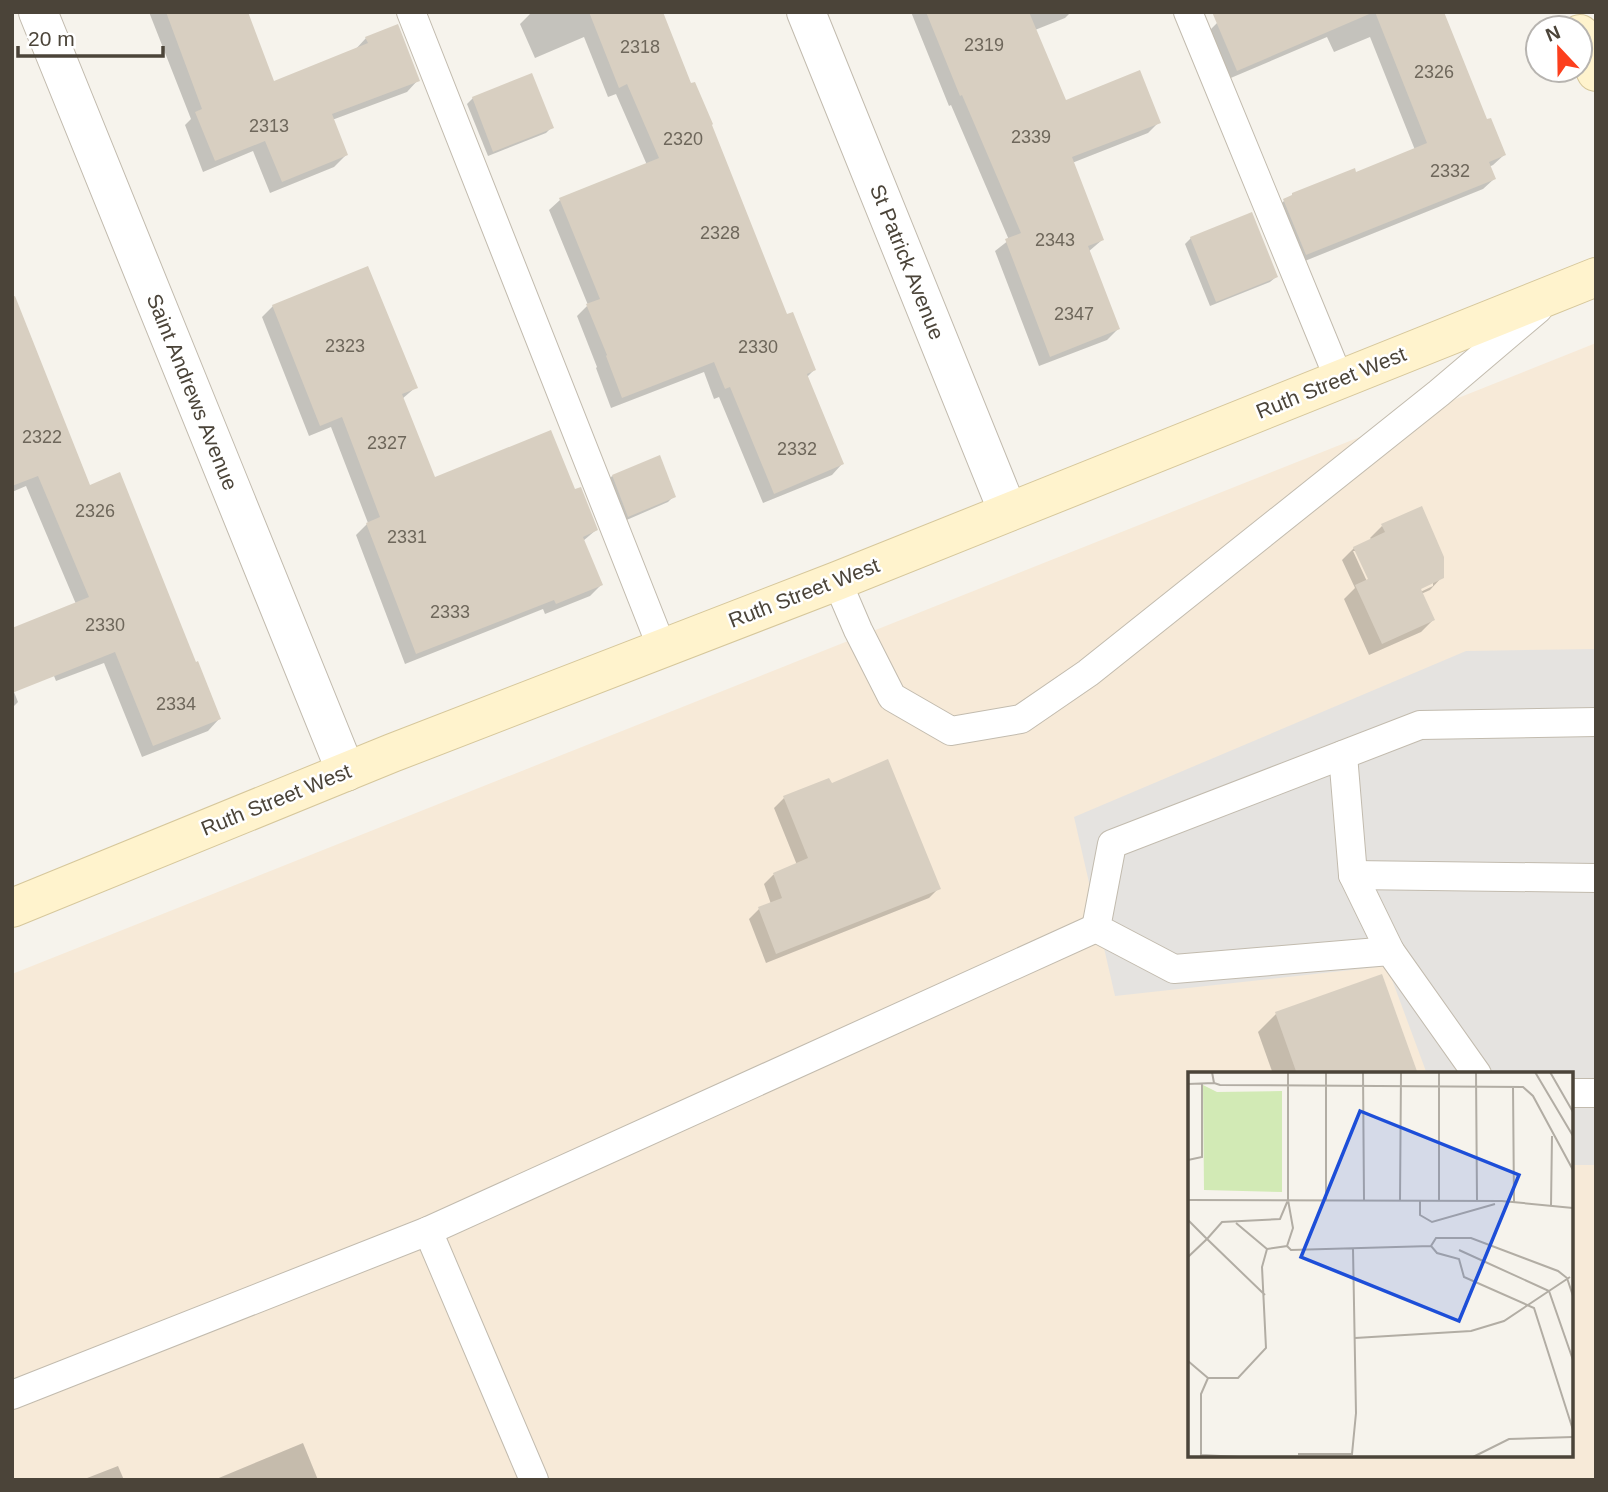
<svg xmlns="http://www.w3.org/2000/svg" width="1608" height="1492" viewBox="0 0 1608 1492" font-family="Helvetica,sans-serif">
<style>
.commercial{fill:#f7ead8;fill-rule:evenodd}
.parking{fill:#e5e3e0}
.shadow{fill:#0003;fill-rule:evenodd}
.building{fill:#d8cfc1}
.lines{fill:none;stroke-linecap:round;stroke-linejoin:round}
.lane-casing{stroke:#c2bbae;stroke-width:30}
.street-casing{stroke:#c2bbae;stroke-width:40}
.secondary-casing{stroke:#d6c79b;stroke-width:40}
.lane{stroke:#fff;stroke-width:28}
.street{stroke:#fff;stroke-width:38}
.secondary{stroke:#fff3cd;stroke-width:38}
.labels{text-anchor:middle;stroke-width:5;stroke-linejoin:round;paint-order:stroke}
.number-label{font-size:18px;fill:#6e675b}
.street-label{font-size:21px;fill:#4b4439;stroke:#fff}
.inset-road{fill:none;stroke:#b2ada4;stroke-width:2}
.view{fill:#1d4ed8;fill-opacity:0.15;stroke:#1d4ed8;stroke-width:3.5}
.inset-edge{fill:none;stroke:#4b4439;stroke-width:3.5}
</style>
<rect width="100%" height="100%" fill="#f6f3ec"/>
<path class="commercial" d="M 1596,343 L 1596,1480 L 12,1480 L 12,974 ZM 1190,1074 L 1571,1074 L 1571,1455 L 1190,1455 Z"/>
<path class="parking" d="M 1596,649 L 1596,1165 L 1571,1165 L 1571,1074 L 1427,1074 L 1387,966 L 1115,996 L 1074,817 L 1466,651 Z"/>
<g class="shadow">
<path d="M 149,12 L 246,12 L 273,83 L 354,51 L 366,38 L 418,80 L 407,92 L 332,120 L 346,155 L 334,167 L 270,193 L 253,151 L 203,172 L 185,125 L 191,119 Z"/>
<path d="M 529,12 L 661,12 L 786,316 L 814,370 L 807,377 L 842,464 L 832,475 L 763,503 L 719,397 L 714,399 L 704,372 L 611,408 L 596,368 L 597,367 L 577,316 L 588,305 L 549,210 L 560,200 L 647,165 L 616,94 L 608,97 L 584,37 L 535,58 L 520,24 L 530,14 Z"/>
<path d="M 911,12 L 1071,12 L 1065,18 L 1035,30 L 1065,102 L 1159,122 L 1148,133 L 1072,163 L 1102,240 L 1088,252 L 1118,329 L 1107,340 L 1039,366 L 995,251 L 1009,240 L 951,105 L 949,106 Z"/>
<path d="M 1242,12 L 1441,12 L 1486,121 L 1504,155 L 1493,165 L 1489,167 L 1494,179 L 1483,189 L 1295,265 L 1273,211 L 1284,201 L 1415,150 L 1370,37 L 1334,52 L 1327,37 L 1226,80 L 1206,34 L 1217,23 Z"/>
<path d="M 473,98 L 552,127 L 546,133 L 488,156 L 467,104 Z"/>
<path d="M 1191,238 L 1276,277 L 1270,282 L 1210,306 L 1185,244 Z"/>
<path d="M 12,303 L 89,487 L 195,664 L 219,719 L 208,731 L 142,757 L 104,663 L 56,681 L 35,628 L 76,604 L 26,486 L 12,492 Z"/>
<path d="M 273,306 L 416,387 L 402,399 L 434,479 L 574,492 L 596,530 L 583,541 L 601,585 L 590,596 L 545,614 L 543,609 L 405,664 L 356,535 L 368,523 L 331,427 L 309,436 L 262,317 Z"/>
<path d="M 612,476 L 674,496 L 668,502 L 622,522 L 607,482 Z"/>
<path d="M 1382,526 L 1442,577 L 1430,590 L 1421,594 L 1433,620 L 1421,632 L 1369,655 L 1344,599 L 1355,588 L 1342,560 L 1354,548 L 1372,540 L 1370,538 ZM 1353,551 L 1357,551 L 1373,587 L 1370,588 ZM 1433,582 L 1433,586 L 1414,595 L 1412,591 Z"/>
<path d="M 12,687 L 18,702 L 12,708 Z"/>
<path d="M 784,798 L 939,888 L 929,898 L 766,963 L 749,919 L 759,909 L 771,904 L 764,884 L 773,875 L 797,865 L 774,808 Z"/>
<path d="M 1276,1014 L 1413,1074 L 1273,1074 L 1258,1032 Z"/>
<path d="M 303,1443 L 318,1480 L 214,1480 Z"/>
<path d="M 118,1466 L 124,1480 L 82,1480 Z"/>
</g>
<g class="building">
<path d="M 166,12 L 248,12 L 274,81 L 368,43 L 365,37 L 398,24 L 420,81 L 332,114 L 348,155 L 282,182 L 265,141 L 215,161 L 195,112 L 202,109 Z"/>
<path d="M 589,12 L 663,12 L 691,83 L 695,82 L 713,124 L 712,125 L 787,314 L 793,312 L 816,370 L 807,374 L 844,464 L 774,494 L 730,387 L 725,389 L 714,362 L 622,398 L 606,356 L 607,355 L 586,304 L 600,299 L 559,198 L 659,158 L 627,84 L 619,88 Z"/>
<path d="M 926,12 L 1029,12 L 1066,100 L 1140,70 L 1161,123 L 1072,157 L 1104,240 L 1088,246 L 1120,329 L 1050,357 L 1005,239 L 1021,233 L 962,95 L 960,96 Z"/>
<path d="M 1212,12 L 1374,12 L 1237,71 Z"/>
<path d="M 1375,12 L 1444,12 L 1487,119 L 1491,118 L 1506,155 L 1489,162 L 1496,179 L 1306,255 L 1283,199 L 1292,195 L 1292,193 L 1355,168 L 1356,172 L 1427,143 Z"/>
<path d="M 532,73 L 554,128 L 493,152 L 472,97 Z"/>
<path d="M 1252,212 L 1278,277 L 1216,302 L 1190,237 Z"/>
<path d="M 368,266 L 418,388 L 402,394 L 435,477 L 551,430 L 575,489 L 581,487 L 598,530 L 583,537 L 603,585 L 556,604 L 554,600 L 416,654 L 366,523 L 380,517 L 342,417 L 320,426 L 272,305 Z"/>
<path d="M 15,296 L 90,485 L 120,472 L 196,662 L 198,661 L 221,719 L 153,746 L 115,652 L 12,693 L 12,628 L 89,597 L 38,476 L 12,486 L 12,297 Z"/>
<path d="M 660,455 L 676,497 L 628,517 L 612,475 Z"/>
<path d="M 1422,506 L 1444,557 L 1444,578 L 1421,589 L 1435,620 L 1382,644 L 1355,585 L 1368,579 L 1353,547 L 1385,532 L 1381,524 Z"/>
<path d="M 888,759 L 941,889 L 776,954 L 758,907 L 782,898 L 773,873 L 808,858 L 783,796 L 829,778 L 832,783 Z"/>
<path d="M 1382,974 L 1418,1074 L 1297,1074 L 1275,1012 Z"/>
</g>
<g class="lines">
<defs>
<g id="lane">
<path d="M 411,12 L 662,648"/>
<path d="M 1188,12 L 1339,379"/>
<path d="M 837,581 L 858,630 L 892,697 L 951,731 L 1021,719 L 1088,673 L 1439,393 L 1538,309"/>
<path d="M 1343,755 L 1353,875 L 1390,951"/>
<path d="M 1353,875 L 1596,878"/>
<path d="M 1477,1074 L 1390,951 L 1174,969 L 1096,928 L 1112,844 L 1420,725 L 1596,722"/>
<path d="M 1571,1093 L 1596,1093"/>
<path d="M 428,1231 L 534,1480"/>
<path d="M 12,1395 L 428,1231 L 1096,928"/>
</g>
<g id="street">
<path d="M 38,12 L 346,772"/>
<path d="M 806,12 L 1008,512"/>
</g>
<g id="secondary">
<path d="M 1580,34 L 1596,72"/>
<path d="M 12,908 L 392,753 L 837,581 L 1596,277"/>
</g>
</defs>
<use href="#lane" class="lane-casing"/>
<use href="#street" class="street-casing"/>
<use href="#secondary" class="secondary-casing"/>
<use href="#lane" class="lane"/>
<use href="#street" class="street"/>
<use href="#secondary" class="secondary"/>
</g>
<g class="labels">
<g class="number-label">
<text x="984" y="51">2319</text>
<text x="640" y="53">2318</text>
<text x="1434" y="78">2326</text>
<text x="269" y="132">2313</text>
<text x="1031" y="143">2339</text>
<text x="683" y="145">2320</text>
<text x="1450" y="177">2332</text>
<text x="720" y="239">2328</text>
<text x="1055" y="246">2343</text>
<text x="1074" y="320">2347</text>
<text x="345" y="352">2323</text>
<text x="758" y="353">2330</text>
<text x="42" y="443">2322</text>
<text x="387" y="449">2327</text>
<text x="797" y="455">2332</text>
<text x="95" y="517">2326</text>
<text x="407" y="543">2331</text>
<text x="450" y="618">2333</text>
<text x="105" y="631">2330</text>
<text x="176" y="710">2334</text>
</g>
<g class="street-label">
<text transform="translate(907 262) rotate(68)" y="7">St Patrick Avenue</text>
<text transform="translate(1331 383) rotate(-22)" y="7">Ruth Street West</text>
<text transform="translate(192 392) rotate(68)" y="7">Saint Andrews Avenue</text>
<text transform="translate(804 593) rotate(-21)" y="7">Ruth Street West</text>
<text transform="translate(276 800) rotate(-22)" y="7">Ruth Street West</text>
</g>
</g>
<g transform="translate(1188 1072)">
<rect width="385" height="385" fill="#f6f3ec"/>
<path d="M 15,13 L 29,20 L 94,19 L 94,120 L 16,118 Z" fill="#d2eab5"/>
<path class="inset-road" d="M 24,0 L 26,11 L 32,13 L 335,15 L 345,24 L 385,98M 138,0 L 138,129M 175,0 L 176,128M 288,0 L 289,129M 347,0 L 385,64M 362,0 L 385,40M 0,12 L 26,11M 325,14 L 326,130M 0,88 L 14,85 L 14,12M 0,128 L 314,129 L 385,136M 212,129 L 213,0M 232,129 L 232,143 L 244,150 L 307,132M 251,129 L 251,0M 363,134 L 364,64M 0,148 L 19,167 L 34,150 L 92,147 L 100,128M 48,151 L 79,177M 99,174 L 103,178 L 243,174M 79,177 L 99,174 L 105,156 L 100,128 L 100,0M 271,178 L 361,219 L 385,288M 0,185 L 19,167 L 77,223M 385,224 L 379,206 L 370,199 L 283,166 L 248,166 L 243,174 L 249,181 L 271,187 L 276,205 L 346,236 L 385,358M 167,266 L 283,259 L 316,249 L 382,205M 0,289 L 20,306 L 50,306 L 78,276 L 74,195 L 79,177M 20,306 L 13,322 L 13,383 L 52,385M 110,382 L 164,382 L 168,341 L 165,177M 285,385 L 321,367 L 385,365"/>
<path class="view" d="M 172,39 L 331,103 L 271,249 L 113,185 Z"/>
<rect width="385" height="385" class="inset-edge"/>
</g>
<rect width="1608" height="1492" fill="none" stroke="#4b4439" stroke-width="28"/>
<g transform="translate(1559 49) rotate(338)"><circle r="33" fill="#ffffff" stroke="#b7b4b0" stroke-width="2"/>
<path d="M0-5L12 26L0 18L-12 26Z" fill="#fc3f1d"/>
<text y="-10" font-size="19" font-weight="bold" text-anchor="middle" fill="#4b4439">N</text>
</g>
<path d="M18 46v10h145v-10" fill="none" stroke="#4b4439" stroke-width="3.5"/>
<text x="28" y="46" font-size="21" fill="#4b4439" stroke="#ffffff" stroke-width="5" paint-order="stroke">20 m</text>
</svg>
